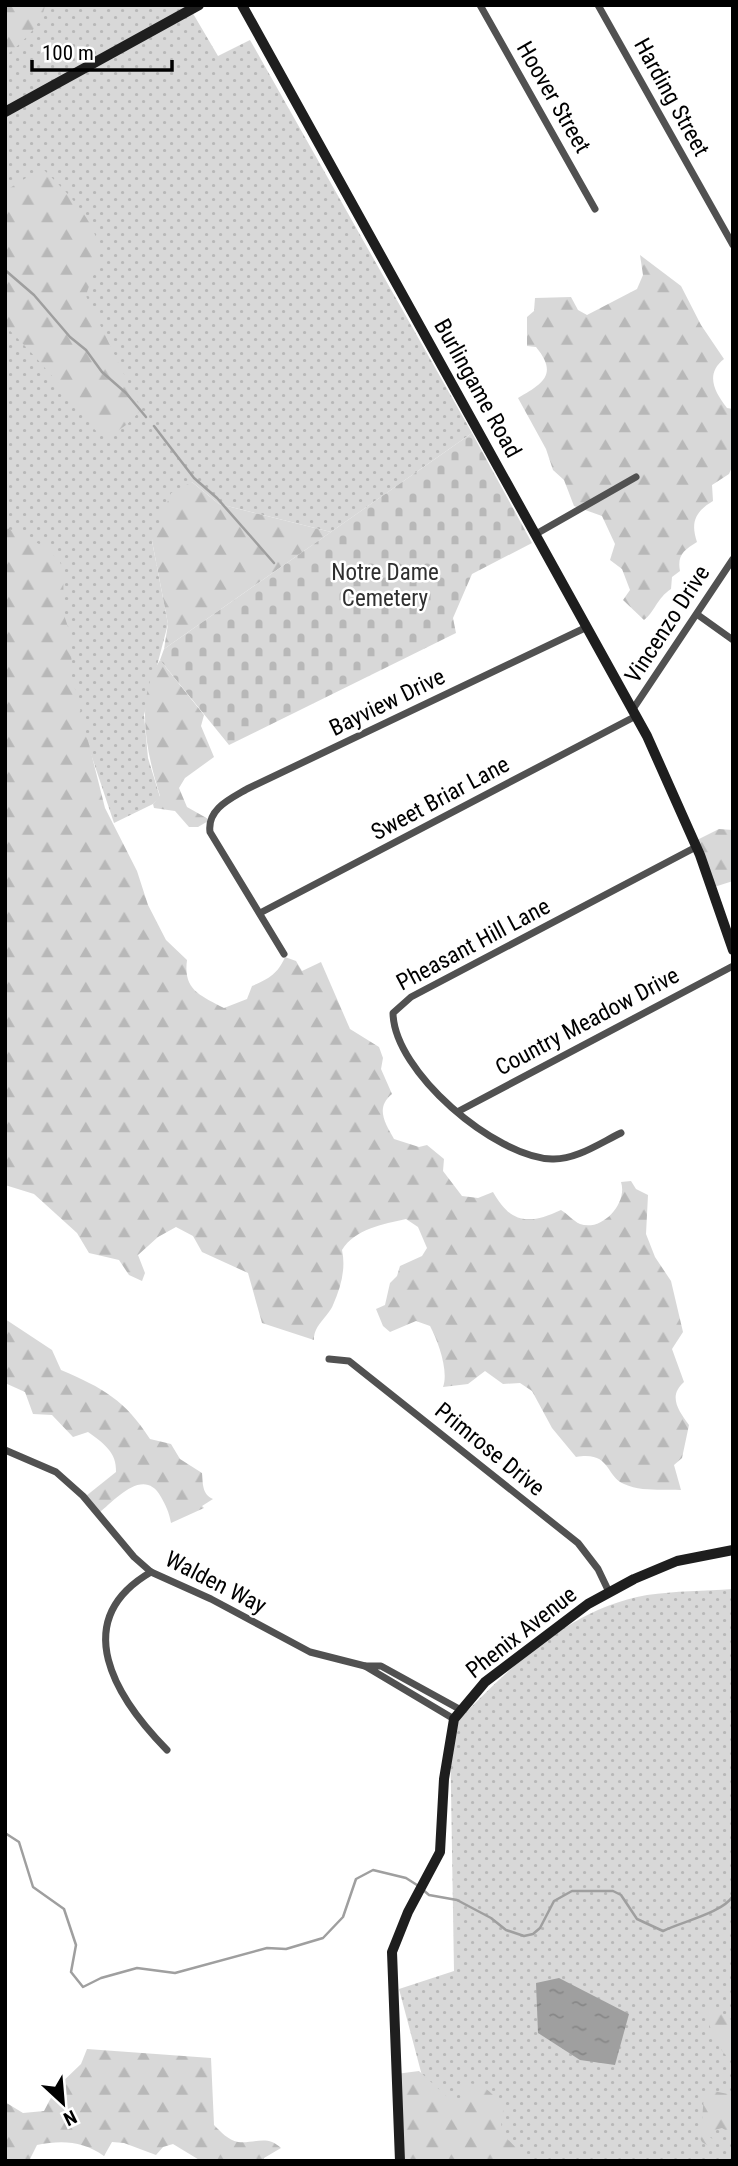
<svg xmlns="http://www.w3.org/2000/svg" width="738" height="2166" viewBox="0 0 738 2166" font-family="'Roboto Condensed',sans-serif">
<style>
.grass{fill:url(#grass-dots)}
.forest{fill:url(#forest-firs)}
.cemetery{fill:url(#cemetery-stones)}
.water{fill:url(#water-ripples)}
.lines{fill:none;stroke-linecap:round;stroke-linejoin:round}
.stream{stroke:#9f9f9f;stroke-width:2.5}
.street{stroke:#515151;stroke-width:7}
.secondary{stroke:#1e1e1e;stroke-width:10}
.labels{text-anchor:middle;stroke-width:5;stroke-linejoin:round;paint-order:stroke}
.street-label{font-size:23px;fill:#000;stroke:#fff}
.park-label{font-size:23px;fill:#2f2f2f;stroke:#fff}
</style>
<defs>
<pattern id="grass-dots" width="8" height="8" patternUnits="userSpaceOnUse" patternTransform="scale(1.75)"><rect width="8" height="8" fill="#d8d8d8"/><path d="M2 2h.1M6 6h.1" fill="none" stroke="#b8b8b8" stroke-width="1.8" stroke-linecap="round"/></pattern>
<pattern id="forest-firs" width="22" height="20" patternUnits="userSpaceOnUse" patternTransform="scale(1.75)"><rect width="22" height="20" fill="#d8d8d8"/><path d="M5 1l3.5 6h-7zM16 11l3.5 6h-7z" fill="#b8b8b8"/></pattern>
<pattern id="cemetery-stones" width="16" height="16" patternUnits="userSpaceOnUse" patternTransform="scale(1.75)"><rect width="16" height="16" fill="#d8d8d8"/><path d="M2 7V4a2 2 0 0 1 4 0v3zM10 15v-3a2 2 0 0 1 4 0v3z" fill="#b8b8b8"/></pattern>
<pattern id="water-ripples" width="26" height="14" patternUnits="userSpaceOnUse" patternTransform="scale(1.75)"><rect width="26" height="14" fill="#9f9f9f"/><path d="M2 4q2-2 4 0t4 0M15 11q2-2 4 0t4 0" fill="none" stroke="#878787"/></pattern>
</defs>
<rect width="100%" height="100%" fill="#fff"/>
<g class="grass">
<path d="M 5,5 L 188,5 L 218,56 L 250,40 L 472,433 L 331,532 L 219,504 L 192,482 L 152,541 L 168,624 L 144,715 L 148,758 L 160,797 L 153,804 L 114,823 L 37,593 L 5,536 Z"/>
<path d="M 733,1589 L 733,2161 L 468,2161 L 438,2136 L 399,1989 L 454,1971 L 450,1729 C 505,1672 566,1609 647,1595 C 675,1591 704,1591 733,1589 Z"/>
</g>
<g class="forest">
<path d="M 5,5 L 45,5 C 42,25 21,44 5,56 Z"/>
<path d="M 42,168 C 64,190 98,220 99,254 C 99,266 89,283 86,296 L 141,409 C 134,419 115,438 102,434 C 91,431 89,417 82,409 C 56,382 33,352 5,326 L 5,191 Z"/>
<path d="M 640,255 L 681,286 L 701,325 L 724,359 C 705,374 714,391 727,408 L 733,409 L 733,465 L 729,474 L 712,485 L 713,501 C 696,511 690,522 697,542 C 684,550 677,555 680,571 L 672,577 L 671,589 C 657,598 654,613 644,620 L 623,600 L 630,590 L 622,569 L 610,560 L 615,544 L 602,516 L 574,506 L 564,480 L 553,470 L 546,449 L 518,398 C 542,384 559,375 536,347 L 527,346 L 527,317 L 534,311 L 535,298 L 571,297 L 578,310 L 587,315 L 637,289 L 643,275 Z"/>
<path d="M 192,482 L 219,504 L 331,532 L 164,649 L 168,624 L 152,541 L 171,493 Z"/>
<path d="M 5,527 L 47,548 L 60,562 L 63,570 L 64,615 L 72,639 L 71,673 L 105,808 L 137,871 L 148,905 L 166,940 L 187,960 C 183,990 200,995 224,1008 L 247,999 L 252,986 C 268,979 278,974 285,957 L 296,961 L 302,971 L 321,962 L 350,1029 L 379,1047 L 383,1058 L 381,1069 L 392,1094 C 375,1108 385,1123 394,1139 L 419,1147 L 427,1145 L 444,1159 L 443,1171 L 462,1196 L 478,1198 L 493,1192 C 511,1224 529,1225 561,1210 C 568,1214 573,1221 580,1224 C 602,1232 628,1203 621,1182 L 631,1181 L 636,1189 L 648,1195 L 646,1234 L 655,1257 L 671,1281 L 683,1332 L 672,1349 L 684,1382 C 668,1396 678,1410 689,1425 L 682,1458 L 674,1465 L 681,1490 C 663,1489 642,1492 624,1484 C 605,1476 611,1451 576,1457 L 552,1428 L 532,1391 L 520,1383 L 503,1384 L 485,1371 L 468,1384 L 443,1387 C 449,1371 438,1341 430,1326 L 416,1321 L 390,1332 L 383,1326 L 376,1309 L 385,1305 L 390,1283 L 397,1276 L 400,1266 L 422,1256 L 427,1248 L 418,1227 L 406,1219 C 383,1224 355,1229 342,1250 C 346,1269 341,1287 333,1305 C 328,1317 313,1326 314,1340 L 262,1323 L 248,1273 L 202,1252 L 193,1236 L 176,1227 L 158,1237 L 138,1255 L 145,1273 L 142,1281 L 129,1275 L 119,1260 L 89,1253 L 77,1233 L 34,1194 L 5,1185 Z"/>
<path d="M 160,660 L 204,715 L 201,726 L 214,757 L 185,778 L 179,788 L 187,807 L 210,820 L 198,827 L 189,827 L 175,811 L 154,808 L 153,804 L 160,796 C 147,754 134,700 160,660 Z"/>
<path d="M 719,829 L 733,830 L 733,881 L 711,888 L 693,842 Z"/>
<path d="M 5,1319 L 52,1350 L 61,1370 C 103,1388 125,1400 150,1439 L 171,1444 L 180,1459 L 202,1473 C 203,1484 202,1494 213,1499 L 202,1506 L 204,1508 L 171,1523 C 169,1512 166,1506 161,1497 C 144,1466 115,1500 99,1513 L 86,1496 L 116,1472 C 117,1452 103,1443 88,1432 L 73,1437 L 52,1415 L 33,1414 L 25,1392 L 5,1383 Z"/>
<path d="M 709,2006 L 733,2021 L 733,2061 C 718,2052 704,2023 709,2006 Z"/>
<path d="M 87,2049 L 211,2058 L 214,2125 C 221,2132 228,2140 238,2142 C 254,2144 267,2134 281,2148 L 264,2158 L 264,2161 L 201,2161 L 173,2144 L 163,2147 L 156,2155 L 124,2143 L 112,2142 L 104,2156 C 83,2141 62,2140 37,2145 L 29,2161 L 5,2161 L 5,2102 L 23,2113 L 44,2111 L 56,2088 L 81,2064 Z"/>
<path d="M 419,2071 L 455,2104 L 462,2102 L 460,2083 C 483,2082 492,2091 504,2110 C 493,2140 518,2141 525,2161 L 401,2161 L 396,2074 Z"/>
<path d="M 713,2091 L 733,2095 L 733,2135 L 722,2128 L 711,2131 L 710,2137 L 717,2143 L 710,2147 L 702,2142 L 697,2132 L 702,2121 L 704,2094 Z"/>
</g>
<path class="cemetery" d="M 472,433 L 532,543 L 472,574 L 453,618 L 456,633 L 229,745 L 160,660 L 164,649 Z"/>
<path class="water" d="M 559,1978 L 629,2014 L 615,2065 L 580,2060 L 538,2033 L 536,1983 Z"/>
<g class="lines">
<g class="stream">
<path d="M 5,270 L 34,295 L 70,337 L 86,350 L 102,372 L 126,393 L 146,417"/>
<path d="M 154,426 L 194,478 L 217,498 L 274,563"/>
<path d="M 5,1833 L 19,1842 L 33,1887 L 64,1909 L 76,1945 L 71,1972 L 83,1987 L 101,1978 L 137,1968 L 175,1973 L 267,1948 L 286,1949 L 323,1938 L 343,1917 L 356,1879 L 373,1870 L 406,1878 L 417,1885"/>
<path d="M 422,1889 L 429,1895 L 457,1900 L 491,1918 L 506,1930 L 524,1936 L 533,1934 L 540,1928 L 554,1901 L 572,1891 L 613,1891 L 621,1895 L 637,1919 L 663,1931 C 684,1921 722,1913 733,1896"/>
</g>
<g class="street">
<path d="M 480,5 L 595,209"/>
<path d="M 598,5 L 733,245"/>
<path d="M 536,534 L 636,477"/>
<path d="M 698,615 L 733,640"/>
<path d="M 633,709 L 733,559"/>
<path d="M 260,913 L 636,716"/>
<path d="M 284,954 L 210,832 C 207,809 230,799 247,789 L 587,627"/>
<path d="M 459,1111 L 733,966"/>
<path d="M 621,1133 C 600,1143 576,1160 552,1159 C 495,1157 394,1072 393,1013 L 411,997 L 696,847"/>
<path d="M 329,1359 L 349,1361 L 578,1543 L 598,1569 L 609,1592"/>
<path d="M 5,1450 L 56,1472 L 83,1496 L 134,1557 L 151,1572 L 211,1599 L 310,1652 L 365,1666"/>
<path d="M 151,1572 C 67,1621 116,1698 167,1750"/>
<path d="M 454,1719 L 365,1666 L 381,1666 L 461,1710"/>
</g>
<g class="secondary">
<path d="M 242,5 L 647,736 L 700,855 L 733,950"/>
<path d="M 5,112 L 199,5"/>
<path d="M 400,2161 L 392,1952 L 408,1912 L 440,1852 L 444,1779 L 454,1719 L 485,1682 L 588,1604 L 634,1579 L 677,1561 L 733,1550"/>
</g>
</g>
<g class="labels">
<g class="street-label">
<text transform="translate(554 97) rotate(60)" y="8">Hoover Street</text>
<text transform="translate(672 97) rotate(61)" y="8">Harding Street</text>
<text transform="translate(478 388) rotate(61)" y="8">Burlingame Road</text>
<text transform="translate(667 624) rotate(-57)" y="8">Vincenzo Drive</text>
<text transform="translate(387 702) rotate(-26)" y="8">Bayview Drive</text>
<text transform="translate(440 798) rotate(-28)" y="8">Sweet Briar Lane</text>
<text transform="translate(473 944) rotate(-28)" y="8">Pheasant Hill Lane</text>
<text transform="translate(587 1021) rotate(-28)" y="8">Country Meadow Drive</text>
<text transform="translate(490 1449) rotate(39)" y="8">Primrose Drive</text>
<text transform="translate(216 1582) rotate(27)" y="8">Walden Way</text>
<text transform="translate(521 1632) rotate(-38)" y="8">Phenix Avenue</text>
</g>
<g class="park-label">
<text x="385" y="580">Notre Dame<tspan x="385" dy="26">Cemetery</tspan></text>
</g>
</g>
<rect width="738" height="2166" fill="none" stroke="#000000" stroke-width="14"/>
<g transform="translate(63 2103) rotate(154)" stroke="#ffffff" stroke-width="5" paint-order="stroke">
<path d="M0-5L12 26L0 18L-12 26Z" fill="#000000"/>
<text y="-10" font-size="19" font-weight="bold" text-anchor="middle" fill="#000000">N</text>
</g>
<path d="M32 60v10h140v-10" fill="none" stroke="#000000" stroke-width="3.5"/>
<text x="42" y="60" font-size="21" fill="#000000" stroke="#ffffff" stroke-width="5" paint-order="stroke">100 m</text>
</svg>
